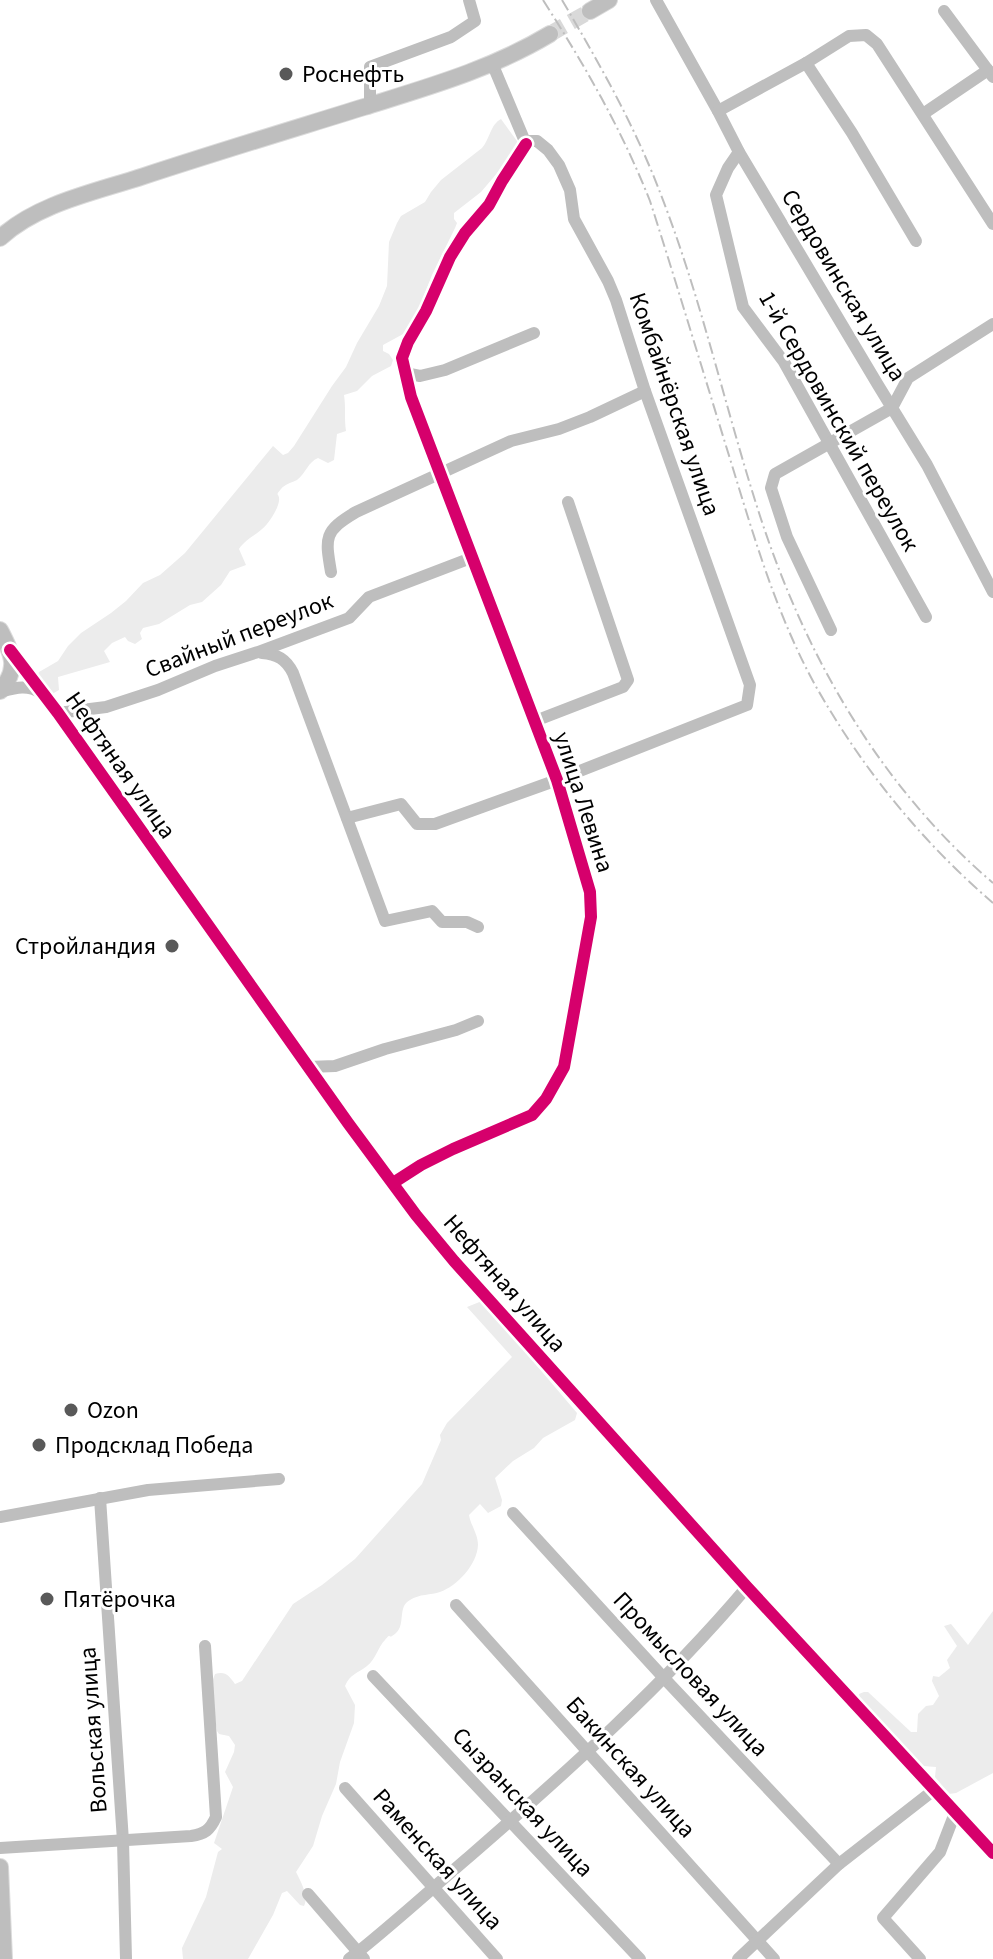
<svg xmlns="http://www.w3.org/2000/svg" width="993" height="1959" viewBox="0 0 993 1959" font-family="'Source Sans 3',sans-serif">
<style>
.green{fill:#ececec}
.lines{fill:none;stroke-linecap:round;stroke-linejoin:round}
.major-tunnel{stroke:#d9d9d9;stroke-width:16;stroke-dasharray:16 8;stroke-linecap:butt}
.major-casing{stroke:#dbdbdb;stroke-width:18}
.minor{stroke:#bebebe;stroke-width:12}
.major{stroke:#bebebe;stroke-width:16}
.rail{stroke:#bebebe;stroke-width:2;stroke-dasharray:12 4 2 4;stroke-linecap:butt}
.cycleway-casing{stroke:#fff;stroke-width:17}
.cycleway{stroke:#d6006c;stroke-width:12}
.poi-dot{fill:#595959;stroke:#fff;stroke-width:3}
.labels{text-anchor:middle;stroke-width:6;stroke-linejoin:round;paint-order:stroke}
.poi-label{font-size:24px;fill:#000;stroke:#fff;text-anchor:start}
.street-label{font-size:24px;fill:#000;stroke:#fff}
</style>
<rect width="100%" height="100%" fill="#fff"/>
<g class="green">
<path d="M 501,119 L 517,141 L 518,145 L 515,152 L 481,192 L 454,213 L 454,219 L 457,223 L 455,228 L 432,275 L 413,323 L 405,333 L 383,345 L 383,351 L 389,354 L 393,360 L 391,366 L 372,376 L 357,391 L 344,395 C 346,408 344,418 346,431 L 337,434 L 334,460 L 328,463 L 318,458 C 308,462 306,473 297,480 C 291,483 285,484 281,489 C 274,497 280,492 279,501 C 278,508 272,518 267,524 C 259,534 246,538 239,549 L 246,565 L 230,571 L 221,585 L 202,602 L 190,605 L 159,624 L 143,628 L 140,633 L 142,639 L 135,644 L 128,641 L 125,637 L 112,643 L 104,651 L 110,662 L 58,677 L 59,690 L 52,694 L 48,693 L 37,676 L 39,672 L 58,661 L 68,646 L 81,633 L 111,613 L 126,601 L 143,583 L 160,575 L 185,553 L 273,446 L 283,455 L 288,453 L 294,446 L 332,386 L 346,367 L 357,343 L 379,306 L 387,286 L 389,242 L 397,223 L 401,216 L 425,202 L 431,192 L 441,180 L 482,148 C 490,139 490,125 501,119 Z"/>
<path d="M 482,1301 L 577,1413 L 575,1420 L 543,1438 L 534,1448 L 513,1461 L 495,1478 L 502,1500 L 501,1506 L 488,1513 L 480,1504 L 469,1515 C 471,1526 478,1534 478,1545 C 477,1565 457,1586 440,1592 C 431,1595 419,1594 410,1600 C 397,1607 406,1624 396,1633 C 386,1642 393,1630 385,1640 C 378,1647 376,1659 367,1666 C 358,1673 350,1674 345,1686 L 355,1705 L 354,1723 L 340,1762 L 336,1784 L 322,1816 L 313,1846 L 296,1872 C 301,1882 309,1896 304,1906 L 300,1905 L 287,1891 L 282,1893 L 273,1915 L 248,1959 L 183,1959 L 182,1948 L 206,1897 L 218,1852 L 222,1849 L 214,1843 L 233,1787 L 225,1772 L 234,1752 L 235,1745 L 229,1736 L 219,1734 L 217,1731 L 210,1687 L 215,1674 C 226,1671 229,1676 235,1684 L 242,1681 L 293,1604 L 322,1585 L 355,1559 L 422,1484 L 441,1440 L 440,1435 L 447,1423 L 512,1357 L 467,1307 Z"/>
<path d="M 993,1611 L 993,1773 L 956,1793 L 949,1794 L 935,1777 L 936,1767 L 923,1766 L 919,1763 L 865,1705 L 860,1700 L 859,1694 L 864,1692 L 868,1692 L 911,1732 L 917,1732 L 918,1714 L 926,1706 L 933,1705 L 939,1696 L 932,1681 L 933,1676 L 939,1677 L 950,1668 L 947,1660 L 957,1646 L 944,1626 L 951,1624 L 968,1645 Z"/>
</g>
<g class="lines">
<path class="major-tunnel" d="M 550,34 L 590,11"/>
<defs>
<g id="major">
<path d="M 590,11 L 609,0"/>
<path d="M 0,238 C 38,203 96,192 144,176 C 217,152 290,130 364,107 C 428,87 492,69 550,34"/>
<path d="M 0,630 C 12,654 20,668 0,691"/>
<path d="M 0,1867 L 4,1959"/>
</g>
</defs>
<use href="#major" class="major-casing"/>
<g class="minor">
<path d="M 656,0 L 718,111 L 739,152 L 878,385 L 927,465 L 993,592"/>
<path d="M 944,11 L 993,77"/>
<path d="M 492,63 L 526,144"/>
<path d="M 806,63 L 852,133 L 916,241"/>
<path d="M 370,105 L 370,67 L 451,37 L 475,21 L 469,0"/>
<path d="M 718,111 L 806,63 L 849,36 L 866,35 L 877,44 L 993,224"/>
<path d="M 923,114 L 988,70"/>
<path d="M 739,152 L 728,168 L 716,195 L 743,307 L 784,362 L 926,617"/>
<path d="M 405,373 L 420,376 L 445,370 L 534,333"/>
<path d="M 331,572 C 325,537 324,531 356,512 L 511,441 L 559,429 L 590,417 L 645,391"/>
<path d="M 831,630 L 787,537 L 771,488 L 775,474 L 892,408 L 908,378 L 993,324"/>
<path d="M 12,653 L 58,713 L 348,1123 L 416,1215 L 454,1261 L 747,1587 L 993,1853"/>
<path d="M 262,653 C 277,654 286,659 293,673 L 385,921 L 432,911 L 442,922 L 467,922 L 478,927"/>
<path d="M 0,692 C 15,688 27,684 41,693"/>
<path d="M 58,713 L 106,707 L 158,690 L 215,666 L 258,652 L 349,618 L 369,597 L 471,558"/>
<path d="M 535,721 L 623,687 L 628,680 L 568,502"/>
<path d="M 347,818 L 401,804 L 417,824 L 435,824 L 557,780 L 747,705 L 750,685 L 645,391 L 616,300 L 608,281 L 574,219 L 570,190 L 559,165 L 548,150 L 537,141 L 530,141 L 526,144"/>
<path d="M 308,1067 L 335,1066 L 385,1049 L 456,1030 L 478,1021"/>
<path d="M 393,1183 L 421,1165 L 453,1149 L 532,1115 L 546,1099 L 564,1067 L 591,917 L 590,892 L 557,780 L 411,397 L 402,358 L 408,342 L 426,311 L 450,257 L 465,233 L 489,205 L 502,181 L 526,144"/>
<path d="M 100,1498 L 123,1841 L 126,1959"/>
<path d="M 513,1513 L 663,1677 L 839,1864"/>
<path d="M 0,1517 L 148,1490 L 279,1479"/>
<path d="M 456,1605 L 774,1959"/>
<path d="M 373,1676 L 640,1959"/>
<path d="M 345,1788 L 497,1959"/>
<path d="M 0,1848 L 191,1836 C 205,1834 210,1830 216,1817 L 205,1646"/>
<path d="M 308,1894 L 364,1959"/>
<path d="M 349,1959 C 390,1927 430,1890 470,1856 C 567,1772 664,1685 747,1587"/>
<path d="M 738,1959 L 839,1864 L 934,1790"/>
<path d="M 920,1959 L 883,1918 L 940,1852 L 955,1813"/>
</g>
<use href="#major" class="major"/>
<g class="rail">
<path d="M 543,0 C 585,66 621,128 650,201 C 678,288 704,375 731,462 C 754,537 776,613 814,683 C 861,767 920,840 993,903"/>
<path d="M 562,0 C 599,63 635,126 661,195 C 702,300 726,412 761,519 C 807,659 881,787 993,883"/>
</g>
<defs>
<g id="cycleway">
<path d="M 10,650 L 58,713 L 348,1123 L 416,1215 L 454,1261 L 747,1587 L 993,1853"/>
<path d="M 393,1183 L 421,1165 L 453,1149 L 532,1115 L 546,1099 L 564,1067 L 591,917 L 590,892 L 557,780 L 411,397 L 402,358 L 408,342 L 426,311 L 450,257 L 465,233 L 489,205 L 502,181 L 526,144"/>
</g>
</defs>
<use href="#cycleway" class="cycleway-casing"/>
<use href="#cycleway" class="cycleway"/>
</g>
<g class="poi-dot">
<circle cx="286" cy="74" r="8"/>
<circle cx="172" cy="946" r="8"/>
<circle cx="71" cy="1410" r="8"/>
<circle cx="39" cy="1445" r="8"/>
<circle cx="47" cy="1599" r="8"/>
</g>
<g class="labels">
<g class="poi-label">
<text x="302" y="82">Роснефть</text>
<text x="156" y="954" text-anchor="end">Стройландия</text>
<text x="87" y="1418">Ozon</text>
<text x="55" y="1453">Продсклад Победа</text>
<text x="63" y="1607">Пятёрочка</text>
</g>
<g class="street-label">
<text transform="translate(844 285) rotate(59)" y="8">Сердовинская улица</text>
<text transform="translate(675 404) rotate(71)" y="8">Комбайнёрская улица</text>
<text transform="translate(839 421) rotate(60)" y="8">1-й Сердовинский переулок</text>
<text transform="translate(239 635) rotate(-21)" y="8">Свайный переулок</text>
<text transform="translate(121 765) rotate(55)" y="8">Нефтяная улица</text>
<text transform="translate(584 802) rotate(72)" y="8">улица Левина</text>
<text transform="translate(505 1283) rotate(49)" y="8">Нефтяная улица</text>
<text transform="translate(691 1674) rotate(47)" y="8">Промысловая улица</text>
<text transform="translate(93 1730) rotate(-94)" y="8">Вольская улица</text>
<text transform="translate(631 1767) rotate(48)" y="8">Бакинская улица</text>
<text transform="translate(523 1802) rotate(47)" y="8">Сызранская улица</text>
<text transform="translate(438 1859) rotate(48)" y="8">Раменская улица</text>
</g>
</g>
</svg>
